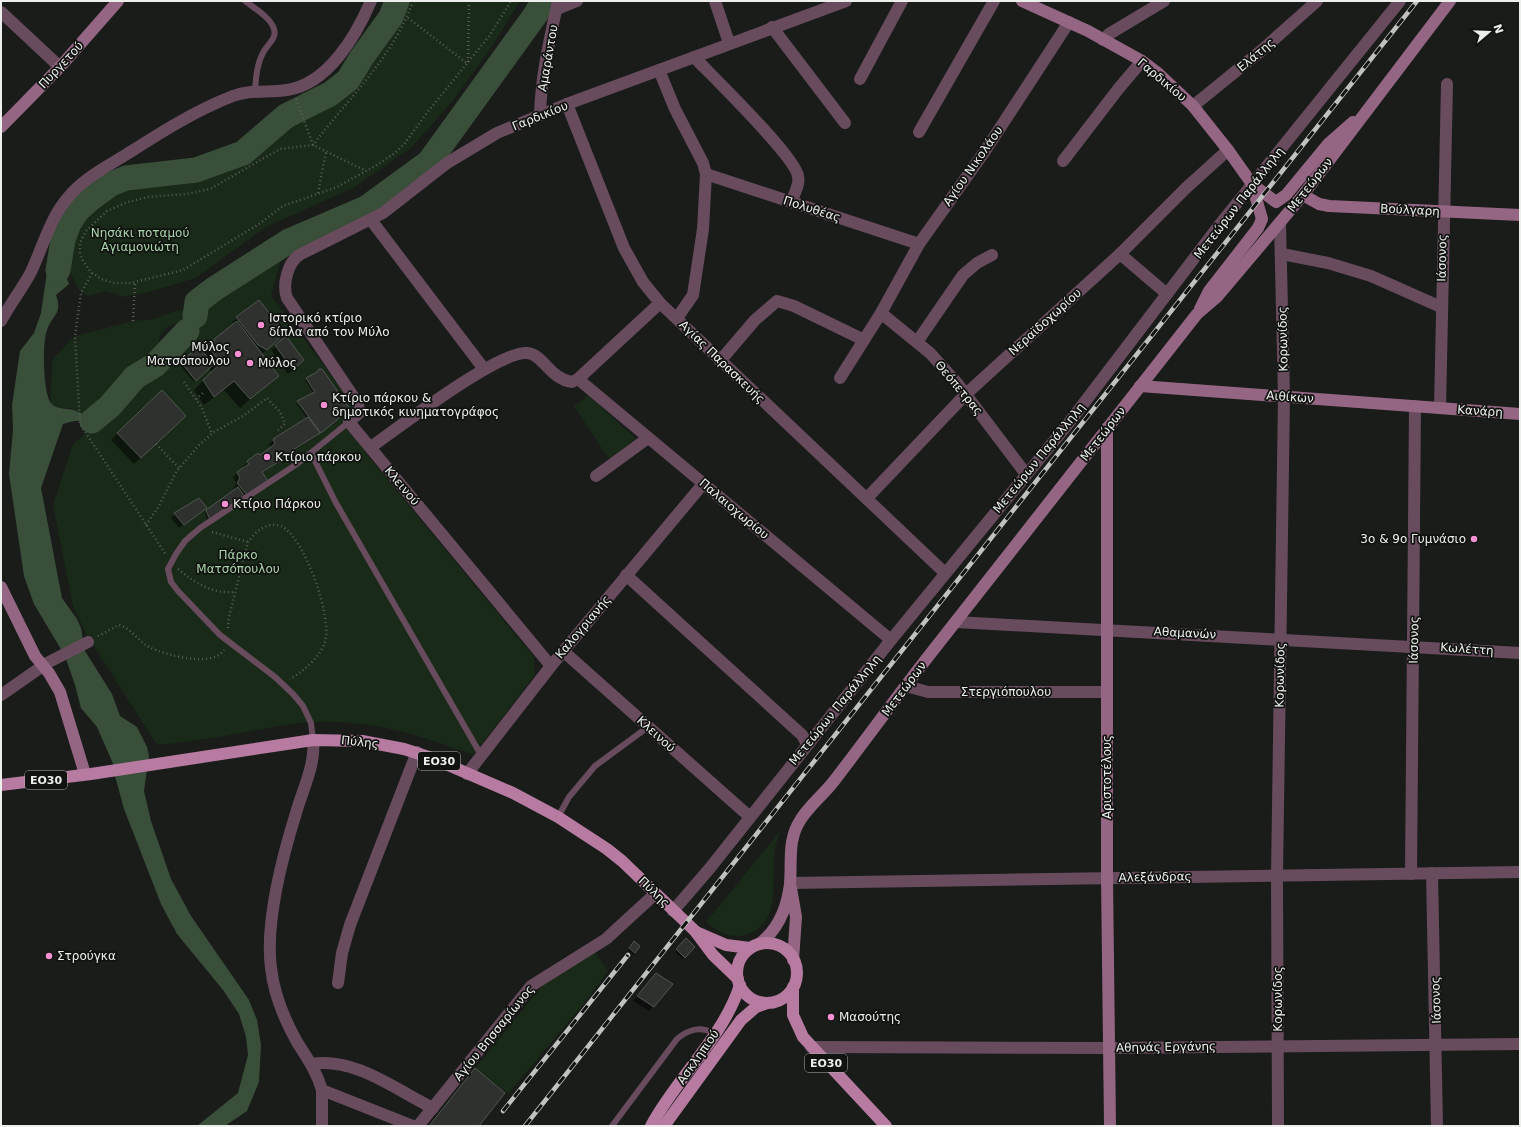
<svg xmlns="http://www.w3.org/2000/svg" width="1521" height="1127" viewBox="0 0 1521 1127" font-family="'DejaVu Sans',sans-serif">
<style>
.green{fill:#192a19}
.water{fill:#394f3a}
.shadow{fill:#0007}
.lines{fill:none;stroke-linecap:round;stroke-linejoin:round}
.river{stroke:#394f3a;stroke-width:25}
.building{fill:#2e312e;stroke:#525652}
.path{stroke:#595c59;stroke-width:2.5;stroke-dasharray:1 3;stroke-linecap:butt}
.lane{stroke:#684c5e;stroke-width:6}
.street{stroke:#684c5e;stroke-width:12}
.secondary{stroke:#956683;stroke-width:12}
.primary{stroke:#b77ba1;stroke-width:12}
.rail-casing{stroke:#c0c2c0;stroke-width:4.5}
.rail{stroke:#101310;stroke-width:3;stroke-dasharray:9;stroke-linecap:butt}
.poi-dot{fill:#f591d2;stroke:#101310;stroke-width:1.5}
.labels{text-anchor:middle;stroke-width:3.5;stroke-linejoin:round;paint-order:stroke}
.shield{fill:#101310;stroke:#abadab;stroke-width:1}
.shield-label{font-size:11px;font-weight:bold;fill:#edefed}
.street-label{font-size:12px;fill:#edefed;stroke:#101310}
.park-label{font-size:12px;fill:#a9d4a9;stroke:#101310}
.poi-label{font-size:12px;fill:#edefed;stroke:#101310;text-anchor:start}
</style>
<rect width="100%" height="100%" fill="#191c19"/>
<g class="green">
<path d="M 402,1 L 520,1 L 493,45 L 452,102 L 411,148 L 355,187 L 266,227 L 196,278 L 149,292 L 122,297 L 107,291 L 88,296 L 81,293 L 71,275 L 70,251 L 78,222 L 103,200 L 129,188 L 196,182 L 234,168 L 272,141 L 290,121 L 328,106 L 356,77 L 396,16 Z"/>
<path d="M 281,250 L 283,252 L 271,296 L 354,405 L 360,442 L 364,451 L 534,657 L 535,675 L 473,755 C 415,733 363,717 300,723 C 286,724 272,728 258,730 C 225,736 192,742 158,745 L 155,742 L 86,634 L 73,606 L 53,505 L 73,444 L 195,341 L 183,325 Z"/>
<path d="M 183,310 L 184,318 C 178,323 168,325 163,331 C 155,339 164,353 154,363 C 147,369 135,372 127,378 C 112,389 102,406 90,419 L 71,408 L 58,408 L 50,402 L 53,359 L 75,336 L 133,321 L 154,319 L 172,312 Z"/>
<path d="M 588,395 L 636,439 L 609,459 L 574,406 Z"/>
<path d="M 780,831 C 777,840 775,849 774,858 C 772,885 780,923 748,934 C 731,940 719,932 706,922 Z"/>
<path d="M 595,952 L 608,971 L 586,1001 L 508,1094 L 475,1068 L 542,986 Z"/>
</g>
<path class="water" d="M 48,265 L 65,274 L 69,284 L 56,295 C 63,315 52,314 47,330 C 42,342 43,394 51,403 C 58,411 67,407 76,411 C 82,413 87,417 92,421 L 74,421 L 63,424 L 41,488 L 62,598 L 77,619 L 81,628 L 85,651 L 112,694 L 120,716 L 137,727 L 147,747 L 149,756 L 144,791 L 151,821 L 171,879 L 191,916 L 249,1000 L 257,1020 L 261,1045 L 259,1082 L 247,1111 L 225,1126 L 197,1126 L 238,1093 L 248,1055 L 246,1037 L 239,1014 L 223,990 L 177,934 L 161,904 L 124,809 L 115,776 L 115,768 L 97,727 L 81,708 L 75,685 L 65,656 L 34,604 L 24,576 L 9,474 L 13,430 L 12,405 L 20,351 L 34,333 L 41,313 Z"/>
<g class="shadow">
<path d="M 237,318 L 284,333 L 261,355 L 277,376 L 240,408 L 224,390 L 204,405 L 194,390 L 212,372 L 209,368 L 194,382 L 179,364 L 199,348 L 202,352 L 234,324 L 232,322 Z"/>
<path d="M 286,338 L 299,365 L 288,374 L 271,350 Z"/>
<path d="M 307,379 L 347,411 L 319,434 L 279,460 L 274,465 L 262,473 L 267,481 L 208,521 L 205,513 L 235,490 L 234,488 L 236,483 L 233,477 L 244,468 L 243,466 L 271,449 L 269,444 L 285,431 L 307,418 L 296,403 L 314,394 L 305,380 Z"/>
<path d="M 178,422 L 134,464 L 111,440 L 118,433 Z"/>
<path d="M 206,508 L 179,528 L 171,518 L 175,514 Z"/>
<path d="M 686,940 L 694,947 L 683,959 L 675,952 Z"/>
<path d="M 632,944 L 639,946 L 633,955 L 628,951 Z"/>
<path d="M 652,979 L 653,1006 L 649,1011 L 633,1001 Z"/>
<path d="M 475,1070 L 478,1126 L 428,1126 L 466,1079 Z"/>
</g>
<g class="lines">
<g class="river">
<path d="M 58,270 L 63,240 L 69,223 L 78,210 L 89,200 L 111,184 L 126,178 L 196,170 L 243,153 L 286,116 L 330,94 L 348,80 L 362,57 L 391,17 L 397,1"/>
<path d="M 195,316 L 197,302 L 214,289 L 289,241 L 366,208 L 429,162 L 536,14 L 543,1"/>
<path d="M 92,421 L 110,406 L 135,377 L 155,365 L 187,331"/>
</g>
</g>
<g class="building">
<path d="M 259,300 L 285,333 L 267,350 L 258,345 L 236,317 Z"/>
<path d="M 237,321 L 279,376 L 250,399 L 234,381 L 214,397 L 203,380 L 221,363 L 207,345 Z"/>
<path d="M 286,336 L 304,360 L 293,370 L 275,345 Z"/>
<path d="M 200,347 L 213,365 L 196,381 L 180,361 Z"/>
<path d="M 319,369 L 322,369 L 350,409 L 321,433 L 297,401 L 315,392 L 306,378 L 317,372 Z"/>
<path d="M 162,390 L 186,416 L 141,458 L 117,433 Z"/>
<path d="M 308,417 L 320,433 L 280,458 L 280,461 L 262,472 L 268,481 L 247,495 L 237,483 L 240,478 L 237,472 L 249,464 L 247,461 L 258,453 L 260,455 L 275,444 L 273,439 Z"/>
<path d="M 238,487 L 245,497 L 210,520 L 206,510 Z"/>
<path d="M 199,498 L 207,508 L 184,525 L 174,513 Z"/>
<path d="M 686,938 L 695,947 L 685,958 L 676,949 Z"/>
<path d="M 634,941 L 640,946 L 635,953 L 629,948 Z"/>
<path d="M 656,973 L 673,984 L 654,1007 L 637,996 Z"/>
<path d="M 475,1068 L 505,1093 L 479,1126 L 429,1126 Z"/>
</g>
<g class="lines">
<g class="path">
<path d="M 413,1 C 394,56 348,99 313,145 L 280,149 L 210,189 L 187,194 L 147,197 L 125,203 L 107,211 L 86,231 L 80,243 L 80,254 L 83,261 L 90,271 L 101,279 L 114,283 L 131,283 L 183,270 L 259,224 L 283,206 L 337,187 L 375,166 L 395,153 L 405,143 L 426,114 L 490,35 L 511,1"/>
<path d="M 408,18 L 468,64"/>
<path d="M 468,62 L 469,1"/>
<path d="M 296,99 L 313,145 L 366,171"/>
<path d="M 318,193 L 326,152"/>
<path d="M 92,273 L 81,293 L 75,336 L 80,424 L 166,555"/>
<path d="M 133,321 L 135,282"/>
<path d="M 184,382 L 202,408 L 212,434"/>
<path d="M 196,399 L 204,392"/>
<path d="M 156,444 L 179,468"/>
<path d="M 146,525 L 159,506 L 176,472 L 199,445 L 214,432 L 243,416 L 267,398 L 280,412 L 285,424 L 278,430"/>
<path d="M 212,532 L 248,542"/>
<path d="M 178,569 C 195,583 212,594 235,592"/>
<path d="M 228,628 L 229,617 L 248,542 C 255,532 267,521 281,526 C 304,536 333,618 325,642 C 320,657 304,671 290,679"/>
<path d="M 98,636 L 119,625 C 131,628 138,641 149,647 C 165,655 212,668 224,650"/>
</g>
<g class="lane">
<path d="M 245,1 C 254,8 271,18 274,29 C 277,38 268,44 264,51 C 257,63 256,77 255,90"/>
<path d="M 311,453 L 336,503 L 481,755"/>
<path d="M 313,740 L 311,723 L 303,706 L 293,694 L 275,677 L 220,635 L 178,591 L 171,582 L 168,569 L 176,554 L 185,541 L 200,528 L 297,464 L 349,422"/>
<path d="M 558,817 L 569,797 L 595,766 L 648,727"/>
<path d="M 612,1126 L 677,1039 C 690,1028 700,1027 715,1033"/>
</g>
<g class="street">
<path d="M 715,1 L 729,43"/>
<path d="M 557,9 L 577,1"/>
<path d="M 1,12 L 60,67"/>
<path d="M 772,27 L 845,123"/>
<path d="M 1103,40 L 1109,34 L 1164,1"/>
<path d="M 694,57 C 712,76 795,156 798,176 C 800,185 794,194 791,202"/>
<path d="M 659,70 L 675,109 L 703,163 L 706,174 L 703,229 L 693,295 L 677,318"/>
<path d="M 860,79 L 902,1"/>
<path d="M 567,104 L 624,248 L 643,282 L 660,303 L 945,573"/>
<path d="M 1193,106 L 1262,50 L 1317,1"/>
<path d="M 540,115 C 541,76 550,38 558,1"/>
<path d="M 919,132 L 994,1"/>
<path d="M 1063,161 L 1119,88 L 1142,61"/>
<path d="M 706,174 L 919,244"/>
<path d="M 371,220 L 484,369"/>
<path d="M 1120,254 L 1167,294"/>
<path d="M 1282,254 L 1328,263 L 1371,276 L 1441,307"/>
<path d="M 881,313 L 930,353 L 957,383 L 1026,474"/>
<path d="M 1,321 C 10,304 22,289 31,272 C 46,240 51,211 79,186 C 93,173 111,164 127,154 C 160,133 196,110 233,96 C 251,89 268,93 287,90 C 328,84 356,36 371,1"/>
<path d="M 917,342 L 963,275 L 977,263 L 992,255"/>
<path d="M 720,361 L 755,320 L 777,301 L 794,306 L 864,340"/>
<path d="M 840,378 L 881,313 L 919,244 L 985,151 L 1069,22"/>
<path d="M 578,379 L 891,640"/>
<path d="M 1440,408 L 1447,84"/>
<path d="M 371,447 C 398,428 498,351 527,353 C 543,354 550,379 572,382 L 578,379 L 660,303"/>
<path d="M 596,476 L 648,438"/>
<path d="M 867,498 L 966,394 L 1120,254 L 1186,188 L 1228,150"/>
<path d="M 626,575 L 802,735 L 807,744"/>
<path d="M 956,622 L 1520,653"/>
<path d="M 563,651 L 750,817"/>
<path d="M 551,666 L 349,422 L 360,412 L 357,402 L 287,298 C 282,284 288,261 301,254 L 383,213 L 447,163 L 497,133 L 567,104 L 846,1"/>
<path d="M 906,686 L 928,692 L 1107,692"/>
<path d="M 1,695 L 47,663 L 88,642"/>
<path d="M 313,740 C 316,764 302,791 296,813 C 282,858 265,922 271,968 C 274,994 284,1019 297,1042 C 307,1058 317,1072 322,1090 L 413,1126"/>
<path d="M 467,774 L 551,666 L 703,484"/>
<path d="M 1432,873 L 1437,1126"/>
<path d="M 1411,874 L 1415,406"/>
<path d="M 790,883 L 1520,872"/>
<path d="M 673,911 L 710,868 L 891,640 L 1068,424 L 1221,223 L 1400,1"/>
<path d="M 338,983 L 342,953 L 350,925 L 417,752"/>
<path d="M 811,1047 L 1109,1048 L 1520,1044"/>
<path d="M 312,1064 C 355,1057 396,1090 433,1108"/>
<path d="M 322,1126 L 322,1090"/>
<path d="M 418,1126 L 531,986 L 606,939 L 655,894"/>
<path d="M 1278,1126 L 1277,876 L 1284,397 L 1280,223"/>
</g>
<g class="secondary">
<path d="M 1022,1 L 1088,31 L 1142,61 L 1158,73 L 1193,106 L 1228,150 L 1252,184 L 1276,202 L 1286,195 L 1328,144 L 1353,122"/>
<path d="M 1,127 L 60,67 L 118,1"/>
<path d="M 1303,195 L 1319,204 L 1329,206 L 1520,215"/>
<path d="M 1200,309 L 1209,291 L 1258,228 L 1262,219 L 1252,184"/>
<path d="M 1140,386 L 1520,414"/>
<path d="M 1107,428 L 1107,878 L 1110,1126"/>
<path d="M 1,587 L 35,656 L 49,673 L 60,692 L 85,774"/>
<path d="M 791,888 L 796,917 L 793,960"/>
<path d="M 759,944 C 778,930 787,908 790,884 C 792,861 787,840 801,819 C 810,805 824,794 834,781 C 867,738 898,695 931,653 C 1020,540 1108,426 1197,314 L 1217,297 L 1303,195 L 1450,1"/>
</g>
<g class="primary">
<path d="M 1,785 L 91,774 L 313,740 L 362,741 L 404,749 L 432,758 L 513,793 L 558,817 L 607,849 L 622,861 L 695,931 L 713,955 L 738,979"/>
<path d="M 696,932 L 726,945 L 750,948"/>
<circle cx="767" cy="973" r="30"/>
<path d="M 793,987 L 793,1015 L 803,1037 L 886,1126"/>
<path d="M 651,1126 C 677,1077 723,1038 740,985"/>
<path d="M 664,1126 L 741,1020 L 756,1007 L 767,1003"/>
</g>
<defs>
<g id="rail">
<path d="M 503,1111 L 628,955"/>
<path d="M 525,1126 L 1417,1"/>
</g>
</defs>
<use href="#rail" class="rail-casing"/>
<use href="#rail" class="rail"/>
</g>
<g class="poi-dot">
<circle cx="261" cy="325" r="4"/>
<circle cx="238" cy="354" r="4"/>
<circle cx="250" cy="363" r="4"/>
<circle cx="324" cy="405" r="4"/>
<circle cx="267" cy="457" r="4"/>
<circle cx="225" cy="504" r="4"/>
<circle cx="1474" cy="539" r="4"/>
<circle cx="49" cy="956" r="4"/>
<circle cx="831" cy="1017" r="4"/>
</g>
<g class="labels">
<g class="shield">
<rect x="418" y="752" width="42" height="18" rx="3"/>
<rect x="25" y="771" width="42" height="18" rx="3"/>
<rect x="805" y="1054" width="42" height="18" rx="3"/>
</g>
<g class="shield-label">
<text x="439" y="765">ΕΟ30</text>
<text x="46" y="784">ΕΟ30</text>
<text x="826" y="1067">ΕΟ30</text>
</g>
<g class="street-label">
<text transform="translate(1256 55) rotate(-40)" y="4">Ελάτης</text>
<text transform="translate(548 58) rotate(-80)" y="4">Αμαράντου</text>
<text transform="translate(61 65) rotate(-47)" y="4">Πυργετού</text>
<text transform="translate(1162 80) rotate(40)" y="4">Γαρδικίου</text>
<text transform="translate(540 116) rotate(-22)" y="4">Γαρδικίου</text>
<text transform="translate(973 166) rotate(-55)" y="4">Αγίου Νικολάου</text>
<text transform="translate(1310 185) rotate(-52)" y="4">Μετεώρων</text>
<text transform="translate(1239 203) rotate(-52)" y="4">Μετεώρων Παράλληλη</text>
<text transform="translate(812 209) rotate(18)" y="4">Πολυθέας</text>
<text transform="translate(1410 210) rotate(3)" y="4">Βούλγαρη</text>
<text transform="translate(1442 258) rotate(-89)" y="4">Ιάσονος</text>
<text transform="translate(1045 322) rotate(-42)" y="4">Νεραϊδοχωρίου</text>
<text transform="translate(1283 339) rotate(-91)" y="4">Κορωνίδος</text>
<text transform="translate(722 362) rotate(44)" y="4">Αγίας Παρασκευής</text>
<text transform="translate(959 388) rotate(50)" y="4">Θεόπετρας</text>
<text transform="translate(1290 397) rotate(4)" y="4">Αιθίκων</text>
<text transform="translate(1480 411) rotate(4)" y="4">Κανάρη</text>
<text transform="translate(1103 434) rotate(-52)" y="4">Μετεώρων</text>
<text transform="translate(1039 458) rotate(-51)" y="4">Μετεώρων Παράλληλη</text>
<text transform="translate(402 486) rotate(50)" y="4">Κλεινού</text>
<text transform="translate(734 509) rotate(40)" y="4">Παλαιοχωρίου</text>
<text transform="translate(583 627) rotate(-50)" y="4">Καλογριανής</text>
<text transform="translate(1185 633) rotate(3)" y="4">Αθαμανών</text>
<text transform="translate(1414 640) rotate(-89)" y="4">Ιάσονος</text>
<text transform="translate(1467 649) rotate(4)" y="4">Κωλέττη</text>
<text transform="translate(1280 675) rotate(-89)" y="4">Κορωνίδος</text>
<text transform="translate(904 689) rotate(-53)" y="4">Μετεώρων</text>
<text x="1006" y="696">Στεργιόπουλου</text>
<text transform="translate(835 710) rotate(-51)" y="4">Μετεώρων Παράλληλη</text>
<text transform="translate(656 734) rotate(42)" y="4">Κλεινού</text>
<text transform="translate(360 742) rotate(6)" y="4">Πύλης</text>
<text transform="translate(1107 777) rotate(-90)" y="4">Αριστοτέλους</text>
<text transform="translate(1155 877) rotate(-1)" y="4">Αλεξάνδρας</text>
<text transform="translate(654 892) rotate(44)" y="4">Πύλης</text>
<text transform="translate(1278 999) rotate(-90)" y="4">Κορωνίδος</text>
<text transform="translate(1436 1000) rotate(-92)" y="4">Ιάσονος</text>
<text transform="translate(494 1033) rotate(-51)" y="4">Αγίου Βησσαρίωνος</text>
<text transform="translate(1166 1047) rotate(-1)" y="4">Αθηνάς Εργάνης</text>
<text transform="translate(698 1057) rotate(-55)" y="4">Ασκληπιού</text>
</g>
<g class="park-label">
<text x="140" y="237">Νησάκι ποταμού<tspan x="140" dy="14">Αγιαμονιώτη</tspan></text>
<text x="238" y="559">Πάρκο<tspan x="238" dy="14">Ματσόπουλου</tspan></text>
</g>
<g class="poi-label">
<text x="269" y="322">Ιστορικό κτίριο<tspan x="269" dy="14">δίπλα από τον Μύλο</tspan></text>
<text x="230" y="351" text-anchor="end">Μύλος<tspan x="230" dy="14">Ματσόπουλου</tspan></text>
<text x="258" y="367">Μύλος</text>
<text x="332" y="402">Κτίριο πάρκου &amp;<tspan x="332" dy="14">δημοτικός κινηματογράφος</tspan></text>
<text x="275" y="461">Κτίριο πάρκου</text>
<text x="233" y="508">Κτίριο Πάρκου</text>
<text x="1466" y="543" text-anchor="end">3ο &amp; 9ο Γυμνάσιο</text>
<text x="57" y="960">Στρούγκα</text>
<text x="839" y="1021">Μασούτης</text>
</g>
</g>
<rect width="1521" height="1127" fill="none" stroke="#edefed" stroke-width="4"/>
<g transform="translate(1489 32) rotate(71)" stroke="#101310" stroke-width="3" paint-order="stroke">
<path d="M0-3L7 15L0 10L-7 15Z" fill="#edefed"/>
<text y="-6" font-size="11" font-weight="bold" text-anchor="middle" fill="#edefed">N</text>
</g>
</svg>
